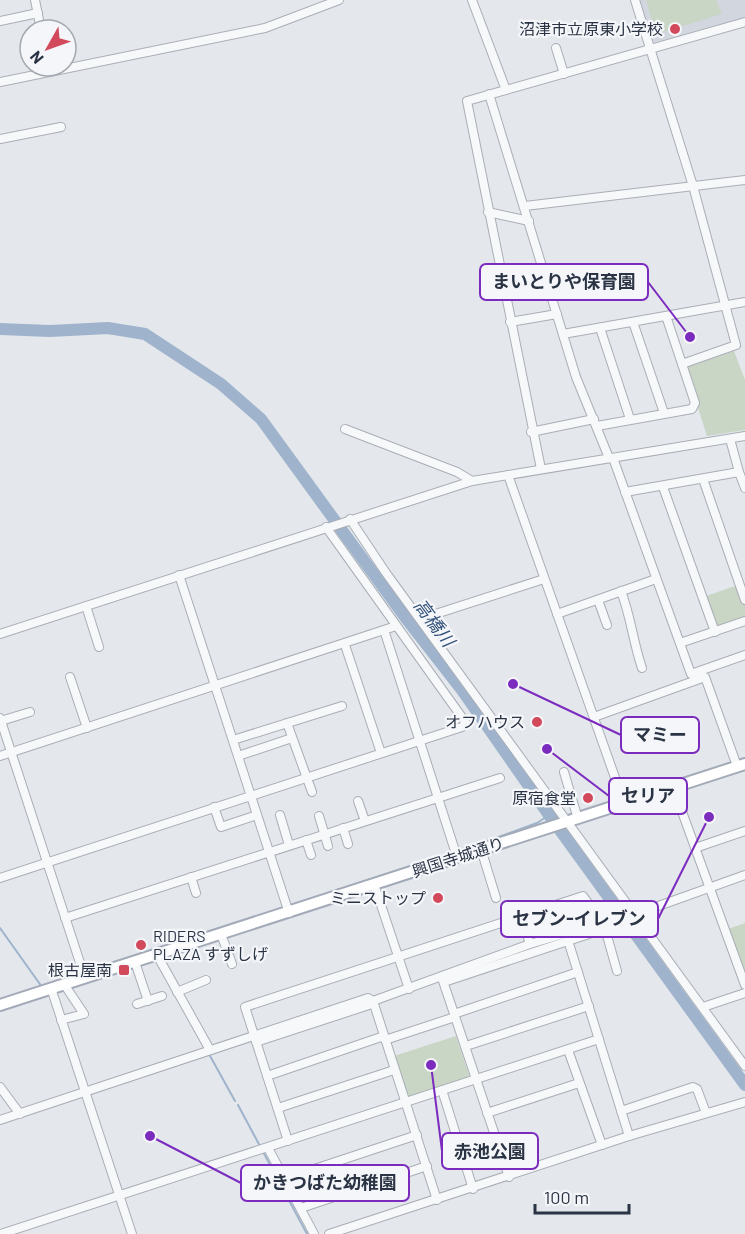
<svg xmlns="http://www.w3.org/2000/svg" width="745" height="1234" viewBox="0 0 745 1234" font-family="Barlow,'Noto Sans JP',sans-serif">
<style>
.built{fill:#d2d6de}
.green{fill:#c9d6c5}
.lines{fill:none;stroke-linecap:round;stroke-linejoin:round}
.stream{stroke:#9fb4cc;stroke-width:2}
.river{stroke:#9fb4cc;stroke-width:12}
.minor-casing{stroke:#a9aeb7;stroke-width:10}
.major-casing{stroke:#a3abb8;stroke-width:14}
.minor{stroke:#f7f8fa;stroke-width:8}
.major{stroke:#fff;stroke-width:10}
.poi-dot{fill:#d1495b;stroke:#f4f6f9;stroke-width:2}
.labels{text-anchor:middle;stroke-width:4.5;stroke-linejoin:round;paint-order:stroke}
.poi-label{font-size:16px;fill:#2b3445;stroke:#f4f6f9;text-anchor:end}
.street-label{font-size:16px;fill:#2b3445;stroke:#f4f6f9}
.water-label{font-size:18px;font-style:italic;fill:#34527a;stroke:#f4f6f9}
.leader{fill:none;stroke:#7b2cbf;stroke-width:2}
.callout-dot{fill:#7b2cbf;stroke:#f4f6f9;stroke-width:2}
.callout{fill:#f4f6f9;stroke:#7b2cbf;stroke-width:2}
.callout-label{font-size:18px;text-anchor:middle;font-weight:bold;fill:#2b3445}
</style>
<rect width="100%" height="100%" fill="#e4e7ec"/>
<path class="built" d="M 639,0 L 745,0 L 745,17 L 655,42 L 651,41 Z"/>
<g class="green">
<path d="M 646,0 L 716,0 L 722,14 L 656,34 Z"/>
<path d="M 734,351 L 745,380 L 745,430 L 707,436 L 685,367 Z"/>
<path d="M 738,585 L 745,605 L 745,620 L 722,628 L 716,626 L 706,596 Z"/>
<path d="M 745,923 L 745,977 L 728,929 Z"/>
<path d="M 456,1036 L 469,1075 L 466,1080 L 411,1097 L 407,1096 L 394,1056 Z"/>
</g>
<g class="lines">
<g class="stream">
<path d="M 291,905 L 490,840 L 537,823 L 549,815"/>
<path d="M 616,918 L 622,914"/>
<path d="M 0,928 L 42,987"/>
<path d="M 505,957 L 565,937"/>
<path d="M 99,967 L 283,908"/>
<path d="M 209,1054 L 235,1101"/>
<path d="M 238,1105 L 307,1234"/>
</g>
<path class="river" d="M 0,329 L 50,331 L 108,328 L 145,334 L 221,384 L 261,419 L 405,617 L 462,690 L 549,815 L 745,1085"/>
<defs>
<g id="minor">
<path d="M 35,0 L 41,30"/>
<path d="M 472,0 L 506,90"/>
<path d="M 0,21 L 38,13"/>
<path d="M 556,48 L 564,74"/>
<path d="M 0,82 L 265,28 L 339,0"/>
<path d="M 489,94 L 576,377 L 609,458"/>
<path d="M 0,139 L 61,127"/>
<path d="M 525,206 L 745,180"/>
<path d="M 488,212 L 529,221"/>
<path d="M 666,316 L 682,364"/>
<path d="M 510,322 L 557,314"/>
<path d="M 633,322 L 664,413"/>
<path d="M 600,328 L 630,419"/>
<path d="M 563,334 L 745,302"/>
<path d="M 597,426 L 692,409 L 695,403 L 682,364 L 736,345 L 693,186 L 635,0"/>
<path d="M 345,429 L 457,472 L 472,481"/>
<path d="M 531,432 L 594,419"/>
<path d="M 730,439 L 739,472"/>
<path d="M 613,458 L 691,674 L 745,655"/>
<path d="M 541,469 L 467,101 L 745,22"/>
<path d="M 508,475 L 624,803"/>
<path d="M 703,479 L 745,600"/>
<path d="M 663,487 L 715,632"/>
<path d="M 625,492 L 739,472 L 745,488"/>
<path d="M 350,519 L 386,573 L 745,1066"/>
<path d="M 179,575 L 289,913"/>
<path d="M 621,591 C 631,617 633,642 642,668"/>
<path d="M 598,600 L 607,625"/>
<path d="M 86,606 L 99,647"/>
<path d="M 557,614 L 656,579"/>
<path d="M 420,619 L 544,579"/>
<path d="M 384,630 L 457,857"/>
<path d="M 0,634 L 472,481 L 745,436"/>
<path d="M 680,643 L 745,621"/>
<path d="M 345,645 L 381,753"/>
<path d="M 70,677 L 87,728"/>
<path d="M 594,717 L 705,677 L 737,766"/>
<path d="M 0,718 L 85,978"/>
<path d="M 1,721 L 30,712"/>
<path d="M 287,723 L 312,792"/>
<path d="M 233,740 L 342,706"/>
<path d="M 0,756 L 396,626"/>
<path d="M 238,756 L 292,738"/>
<path d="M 564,772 L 578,819"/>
<path d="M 673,787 L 745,985"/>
<path d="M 358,801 L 365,821"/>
<path d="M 214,807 L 221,827 L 257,815"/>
<path d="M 280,815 L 289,845"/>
<path d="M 319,816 L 328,846"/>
<path d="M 343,828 L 348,844"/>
<path d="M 306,840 L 311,855"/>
<path d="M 695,848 L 745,831"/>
<path d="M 481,849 L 496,898"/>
<path d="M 191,877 L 196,893"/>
<path d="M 0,878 L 462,727 L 466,723 L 326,527"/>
<path d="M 374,884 L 409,989"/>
<path d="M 636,914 L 745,875"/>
<path d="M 521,916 L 530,944"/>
<path d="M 65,918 L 500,778"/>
<path d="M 221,934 L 232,964"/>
<path d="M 566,934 L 629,1136"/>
<path d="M 157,955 L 210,1050"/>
<path d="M 135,962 L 148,1001"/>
<path d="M 442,978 L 509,1177"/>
<path d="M 444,982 L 598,931 L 604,925"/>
<path d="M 51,988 L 132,1234"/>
<path d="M 177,992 L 206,980"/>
<path d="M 373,1001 L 437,1200"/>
<path d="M 137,1004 L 162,996"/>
<path d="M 703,1007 L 745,993"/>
<path d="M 454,1014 L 578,972"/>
<path d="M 61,1020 L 84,1014 L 64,984"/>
<path d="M 385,1040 L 455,1017"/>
<path d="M 256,1042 L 369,1005 L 373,1001 L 530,944 L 597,924 L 604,925"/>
<path d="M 466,1046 L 589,1006"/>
<path d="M 568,1050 L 602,1145"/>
<path d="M 267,1076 L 384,1036"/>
<path d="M 0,1087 L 20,1114"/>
<path d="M 442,1090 L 473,1189"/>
<path d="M 278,1108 L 394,1070"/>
<path d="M 621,1111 L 693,1087 L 697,1089 L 706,1113"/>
<path d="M 487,1113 L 579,1083"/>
<path d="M 0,1120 L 368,998 L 373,1001"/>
<path d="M 288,1141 L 245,1007 L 583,896 L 604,925 L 617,971"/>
<path d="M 268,1148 L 314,1234"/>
<path d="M 284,1179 L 417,1135"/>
<path d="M 301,1208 L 427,1166"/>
<path d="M 1,1234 L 599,1039"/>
<path d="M 329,1234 L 629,1136 L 745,1102"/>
</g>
<path id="major" d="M 0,1005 L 745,764"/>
</defs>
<use href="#minor" class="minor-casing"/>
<use href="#major" class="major-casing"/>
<use href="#minor" class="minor"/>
<use href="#major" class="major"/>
</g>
<g class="poi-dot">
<circle cx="675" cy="29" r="6"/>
<circle cx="537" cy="722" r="6"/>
<circle cx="588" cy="798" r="6"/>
<circle cx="438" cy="898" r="6"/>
<circle cx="141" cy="945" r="6"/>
<rect x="118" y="964" width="12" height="12" rx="3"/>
</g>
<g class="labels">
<g class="poi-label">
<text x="663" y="35">沼津市立原東小学校</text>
<text x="525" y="728">オフハウス</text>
<text x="576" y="804">原宿食堂</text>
<text x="426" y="904">ミニストップ</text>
<text x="153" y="942" text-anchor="start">RIDERS<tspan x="153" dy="18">PLAZA すずしげ</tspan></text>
<text x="112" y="976">根古屋南</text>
</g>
<g class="street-label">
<text transform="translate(458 857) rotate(-18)" y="6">興国寺城通り</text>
</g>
<g class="water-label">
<text transform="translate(434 623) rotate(53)" y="6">高橋川</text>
</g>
</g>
<path class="leader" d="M690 337L648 282M513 684L621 735M547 749L609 796M709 817L658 919M431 1065L442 1151M150 1136L241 1183"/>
<g class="callout-dot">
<circle cx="690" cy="337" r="6"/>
<circle cx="513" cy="684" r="6"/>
<circle cx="547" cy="749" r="6"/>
<circle cx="709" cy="817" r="6"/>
<circle cx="431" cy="1065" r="6"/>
<circle cx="150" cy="1136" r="6"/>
</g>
<g class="callout">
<rect x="480" y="264" width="168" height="36" rx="6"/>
<rect x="621" y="717" width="78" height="36" rx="6"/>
<rect x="609" y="778" width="78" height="36" rx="6"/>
<rect x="501" y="901" width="157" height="36" rx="6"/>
<rect x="442" y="1133" width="96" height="36" rx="6"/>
<rect x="241" y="1165" width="168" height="36" rx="6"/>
</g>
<g class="callout-label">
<text x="564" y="288">まいとりや保育園</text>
<text x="660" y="741">マミー</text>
<text x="648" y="802">セリア</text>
<text x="579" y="925">セブン-イレブン</text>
<text x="490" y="1158">赤池公園</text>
<text x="325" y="1189">かきつばた幼稚園</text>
</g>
<g transform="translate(48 48) rotate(230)"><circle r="28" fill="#f4f6f9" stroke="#a4a8b1" stroke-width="1.5"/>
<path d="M0-4.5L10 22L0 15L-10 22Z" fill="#d1495b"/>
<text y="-9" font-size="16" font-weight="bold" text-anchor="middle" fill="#2b3445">N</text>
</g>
<path d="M535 1204v9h94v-9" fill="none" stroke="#2b3445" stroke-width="3"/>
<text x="544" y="1204" font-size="18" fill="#2b3445" stroke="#f4f6f9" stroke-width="4.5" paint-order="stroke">100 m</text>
</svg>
